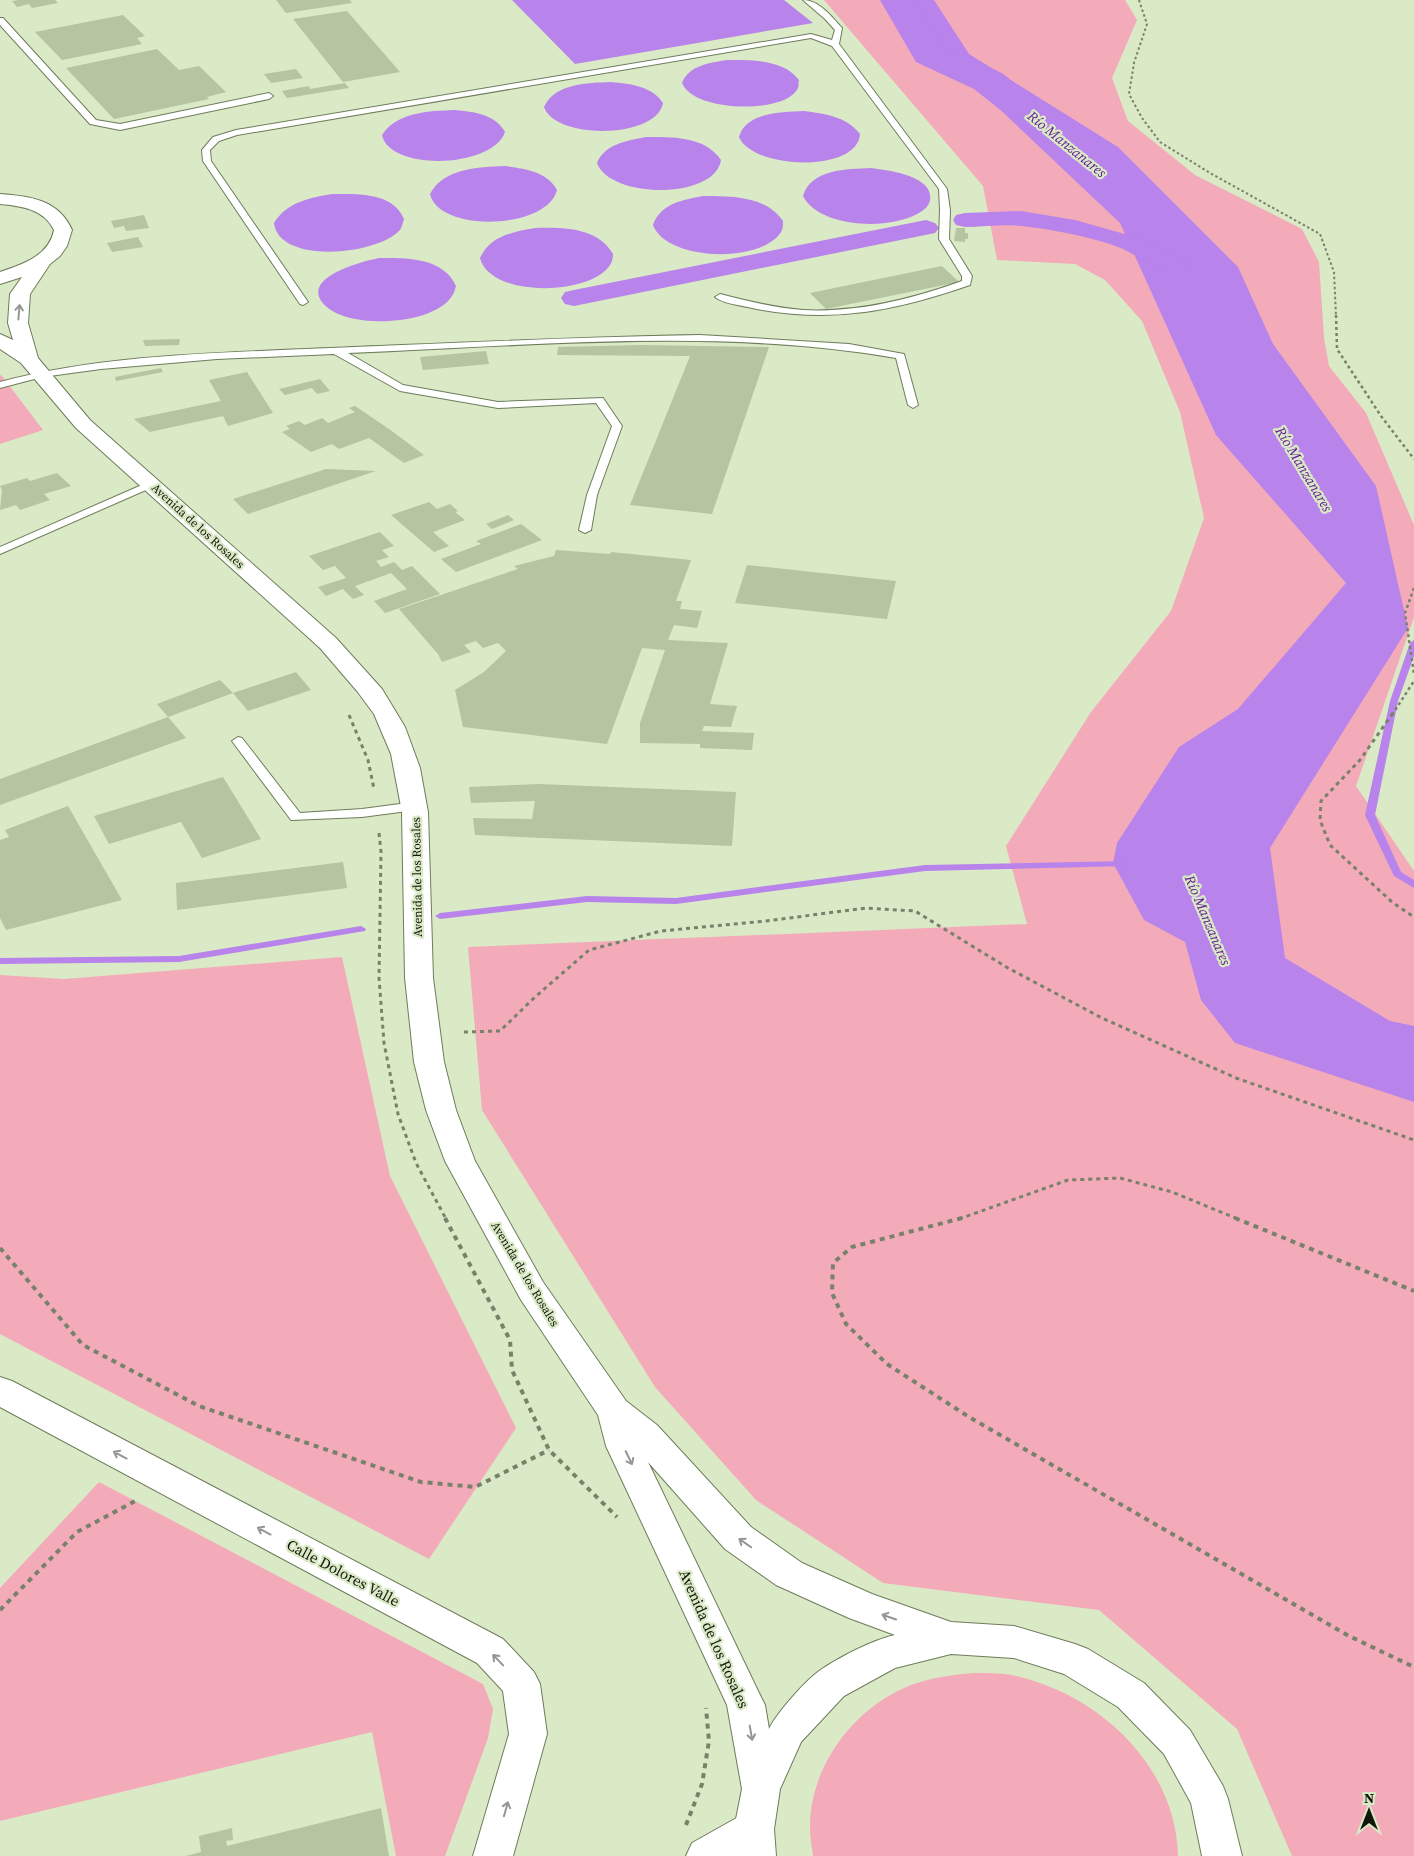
<svg xmlns="http://www.w3.org/2000/svg" width="1414" height="1856" viewBox="0 0 1414 1856" font-family="'Source Serif 4',serif">
<style>
.green{fill:#f4abb9}
.water{fill:#b883eb}
.lines{fill:none;stroke-linecap:round;stroke-linejoin:round}
.stream{fill:#b883eb;fill-rule:evenodd}
.canal{fill:#b883eb;fill-rule:evenodd}
.river{fill:#b883eb;fill-rule:evenodd}
.building{fill:#b5c4a1}
.lane-casing{stroke:#6e7c5b;stroke-width:2}
.street-casing{stroke:#6e7c5b;stroke-width:2}
.secondary-casing{stroke:#6e7c5b;stroke-width:2}
.path-far3{stroke:#78826a;stroke-width:2;stroke-dasharray:2.5 2.5;stroke-linecap:butt}
.path-far2{stroke:#78826a;stroke-width:2.5;stroke-dasharray:3 3;stroke-linecap:butt}
.path-far1{stroke:#78826a;stroke-width:3;stroke-dasharray:4 4;stroke-linecap:butt}
.path{stroke:#78826a;stroke-width:4;stroke-dasharray:5 5;stroke-linecap:butt}
.lane{fill:#fff;fill-rule:evenodd}
.street{fill:#fff;fill-rule:evenodd}
.secondary{fill:#fff;fill-rule:evenodd}
.oneway{stroke:#949791}
.labels{text-anchor:middle;stroke-width:4.5;stroke-linejoin:round;paint-order:stroke}
.street-label{font-size:12px;fill:#12170b;stroke:#dae9c6}
.water-label{font-size:14px;font-style:italic;fill:#631a95;stroke:#dae9c6}
.near-street-label{font-size:15px;fill:#12170b;stroke:#dae9c6}
</style>
<rect width="100%" height="100%" fill="#dae9c6"/>
<g class="green">
<path d="M 824,0 L 1125,0 L 1137,20 L 1112,78 L 1128,121 L 1195,175 L 1302,229 L 1319,262 L 1324,338 L 1329,366 L 1366,413 L 1414,525 L 1414,617 L 1356,786 L 1414,871 L 1414,1856 L 1292,1856 L 1237,1729 L 1099,1610 L 883,1583 L 756,1500 L 655,1387 L 482,1110 L 468,947 L 1027,924 L 1006,846 L 1091,712 L 1171,611 L 1204,518 L 1180,412 L 1142,321 L 1105,280 L 1075,264 L 997,260 L 983,186 Z"/>
<path d="M 0,375 L 2,376 L 43,430 L 0,444 Z"/>
<path d="M 342,957 L 390,1176 L 516,1428 L 429,1559 L 0,1334 L 0,975 L 64,979 Z"/>
<path d="M 99,1482 L 483,1684 L 493,1709 L 488,1738 L 445,1856 L 396,1856 L 372,1732 L 0,1821 L 0,1588 Z"/>
<path d="M 974,1673 C 986,1673 1000,1673 1012,1675 C 1098,1693 1176,1765 1178,1856 L 813,1856 C 812,1847 810,1838 810,1829 C 809,1770 850,1712 904,1688 C 926,1678 950,1675 974,1673 Z"/>
</g>
<g class="water">
<path d="M 512,0 L 784,0 L 813,23 L 575,64 Z"/>
<path d="M 888,0 L 934,0 L 969,54 L 1118,147 L 1238,267 L 1273,344 L 1376,486 L 1408,628 L 1270,848 L 1285,958 L 1390,1021 L 1414,1026 L 1414,1102 L 1235,1043 L 1201,1000 L 1185,942 L 1144,920 L 1113,863 L 1117,843 L 1179,747 L 1238,709 L 1346,583 L 1216,435 L 1120,223 L 955,67 L 920,48 Z"/>
<path d="M 727,60 C 751,60 783,59 799,80 C 798,83 799,86 798,88 C 787,114 694,113 682,83 C 689,65 710,63 727,60 Z"/>
<path d="M 611,82 C 631,84 652,86 663,103 C 657,139 555,140 544,107 C 555,83 588,83 611,82 Z"/>
<path d="M 455,110 C 474,112 495,114 505,132 C 493,168 390,172 382,135 C 397,112 429,111 455,110 Z"/>
<path d="M 804,111 C 825,114 846,116 860,134 C 858,173 753,170 739,137 C 746,112 782,112 804,111 Z"/>
<path d="M 646,137 C 672,137 705,136 721,160 C 715,200 610,199 597,163 C 605,144 626,141 646,137 Z"/>
<path d="M 505,166 C 525,169 547,171 557,190 C 547,230 439,233 430,194 C 444,168 478,167 505,166 Z"/>
<path d="M 871,168 C 886,170 928,175 930,195 C 931,202 928,207 922,211 C 894,231 820,229 803,196 C 811,169 847,169 871,168 Z"/>
<path d="M 332,194 C 357,194 393,192 404,219 C 403,222 402,227 400,230 C 378,255 279,265 274,223 C 287,202 309,198 332,194 Z"/>
<path d="M 703,196 C 732,196 766,196 783,221 C 783,225 783,229 781,232 C 761,264 666,261 653,225 C 661,203 683,200 703,196 Z"/>
<path d="M 535,228 C 562,227 598,227 613,254 C 613,258 612,262 610,265 C 590,296 490,298 480,258 C 490,236 512,232 535,228 Z"/>
<path d="M 379,258 C 406,258 443,257 456,286 C 455,289 454,294 452,296 C 434,325 353,329 328,308 C 294,279 360,262 379,258 Z"/>
</g>
<g class="lines">
<g class="stream">
<path d="M 1414,640 L 1414,656 L 1398,701 L 1375,815 L 1401,872 L 1414,880 L 1414,888 L 1394,876 L 1365,815 L 1390,701 L 1410,643 Z"/>
<path d="M 1126,861 L 1129,862 L 1131,864 L 1129,866 L 925,871 L 676,904 L 587,902 L 440,919 L 435,916 L 440,913 L 587,896 L 676,898 L 925,865 Z"/>
<path d="M 361,926 L 366,929 L 365,931 L 179,962 L 0,964 L 0,958 L 179,956 Z"/>
</g>
<g class="canal">
<path d="M 1021,211 L 1075,220 L 1139,238 L 1186,261 L 1190,266 L 1186,271 C 1165,277 1142,258 1123,249 C 1098,238 1050,229 1022,226 C 1004,224 984,227 965,227 L 956,225 L 953,220 L 956,215 L 965,213 Z"/>
<path d="M 926,220 L 935,223 L 939,228 L 935,233 L 574,306 L 565,304 L 561,298 L 565,292 L 574,290 Z"/>
</g>
<path class="river" d="M 880,0 L 916,0 L 943,47 L 1002,73 L 1031,96 L 1036,104 L 1031,112 L 1017,116 L 1003,112 L 974,89 L 916,62 Z"/>
</g>
<g class="building">
<path d="M 19,0 L 55,0 L 58,3 L 32,8 L 29,4 L 17,7 L 12,1 Z"/>
<path d="M 276,0 L 350,0 L 352,3 L 286,13 Z"/>
<path d="M 347,11 L 400,72 L 343,82 L 293,19 Z"/>
<path d="M 123,15 L 145,36 L 137,38 L 142,44 L 62,60 L 35,32 Z"/>
<path d="M 157,49 L 179,70 L 199,66 L 226,92 L 207,97 L 209,99 L 114,119 L 66,68 Z"/>
<path d="M 296,69 L 303,78 L 271,83 L 264,74 Z"/>
<path d="M 345,83 L 349,88 L 287,98 L 282,91 L 309,86 L 310,89 Z"/>
<path d="M 144,215 L 149,228 L 126,231 L 124,226 L 114,228 L 111,221 Z"/>
<path d="M 956,228 L 965,228 L 965,233 L 968,233 L 968,239 L 965,239 L 965,242 L 954,241 Z"/>
<path d="M 138,237 L 143,247 L 112,252 L 107,243 Z"/>
<path d="M 942,266 L 959,282 L 826,309 L 810,293 Z"/>
<path d="M 180,339 L 179,345 L 145,346 L 143,340 Z"/>
<path d="M 641,345 L 769,347 L 712,514 L 630,505 L 690,356 L 557,355 L 558,347 Z"/>
<path d="M 486,351 L 489,364 L 423,370 L 420,357 Z"/>
<path d="M 161,368 L 163,372 L 116,381 L 115,377 Z"/>
<path d="M 247,372 L 273,413 L 228,426 L 223,416 L 150,432 L 134,419 L 221,401 L 209,380 Z"/>
<path d="M 320,379 L 330,391 L 317,394 L 312,388 L 285,395 L 279,389 Z"/>
<path d="M 355,406 L 389,429 L 424,455 L 404,463 L 369,438 L 339,449 L 332,444 L 311,452 L 282,432 L 290,429 L 286,426 L 299,421 L 305,425 L 322,418 L 328,423 L 355,412 L 349,408 Z"/>
<path d="M 326,469 L 376,471 L 248,514 L 233,499 Z"/>
<path d="M 57,473 L 71,486 L 44,494 L 50,500 L 20,510 L 16,505 L 0,510 L 2,490 L 0,486 L 27,478 L 30,481 Z"/>
<path d="M 429,502 L 437,509 L 450,504 L 458,511 L 455,512 L 465,520 L 433,532 L 449,546 L 434,552 L 391,515 Z"/>
<path d="M 508,515 L 514,520 L 492,529 L 486,524 Z"/>
<path d="M 521,524 L 542,540 L 456,572 L 441,559 L 481,544 L 476,541 Z"/>
<path d="M 380,532 L 394,546 L 382,550 L 389,557 L 376,561 L 381,567 L 394,562 L 402,570 L 412,566 L 440,594 L 385,613 L 374,601 L 407,589 L 391,573 L 355,586 L 364,595 L 353,599 L 343,589 L 326,596 L 318,587 L 346,578 L 335,566 L 323,570 L 309,556 Z"/>
<path d="M 556,550 L 610,554 L 611,552 L 691,560 L 676,601 L 682,601 L 680,609 L 702,611 L 697,628 L 674,625 L 668,640 L 728,643 L 710,704 L 737,706 L 731,727 L 704,726 L 702,731 L 754,733 L 752,750 L 700,748 L 700,744 L 640,743 L 640,723 L 665,650 L 642,648 L 607,744 L 463,727 L 455,690 L 484,672 L 506,651 L 498,643 L 483,648 L 476,641 L 464,645 L 471,652 L 442,662 L 438,654 L 399,609 L 518,569 L 514,566 L 554,556 Z"/>
<path d="M 747,565 L 896,581 L 887,619 L 735,603 Z"/>
<path d="M 296,672 L 311,690 L 248,711 L 233,693 L 168,717 L 186,738 L 0,805 L 0,779 L 168,717 L 157,704 L 220,680 L 233,693 Z"/>
<path d="M 223,777 L 261,839 L 202,858 L 181,822 L 109,844 L 94,816 Z"/>
<path d="M 539,784 L 736,792 L 732,846 L 475,835 L 473,818 L 532,819 L 535,801 L 471,803 L 469,787 Z"/>
<path d="M 68,806 L 122,900 L 6,930 L 0,918 L 0,840 L 9,837 L 5,830 Z"/>
<path d="M 343,862 L 347,888 L 177,910 L 176,883 Z"/>
<path d="M 381,1808 L 389,1856 L 186,1856 L 201,1852 L 199,1836 L 232,1828 L 233,1840 L 226,1841 L 227,1846 Z"/>
</g>
<g class="lines">
<defs>
<g id="lane">
<path d="M 803,0 C 819,0 832,17 842,28 L 839,44 L 947,189 L 950,210 L 949,239 L 972,276 L 970,285 C 895,311 831,324 752,308 C 741,305 723,304 715,297 L 720,294 C 747,301 775,308 803,310 C 857,313 912,299 962,281 L 962,276 L 939,239 L 940,210 L 939,189 L 832,46 L 811,38 L 237,135 L 219,141 L 210,150 L 211,161 L 308,302 L 303,305 L 300,304 L 203,161 L 202,150 L 213,137 L 236,130 L 811,34 L 832,40 L 835,30 L 825,19 Z"/>
<path d="M 0,18 L 3,18 L 96,120 L 120,124 L 269,93 L 273,96 L 269,99 L 120,130 L 90,124 L 0,25 Z"/>
<path d="M 700,335 L 849,344 L 904,354 L 918,405 L 913,408 L 908,405 L 896,358 C 719,327 527,346 348,353 L 403,385 L 498,402 L 603,398 L 622,426 L 597,495 L 591,530 L 585,533 L 579,530 L 587,495 L 612,426 L 596,403 L 498,408 L 400,391 L 334,354 L 217,359 L 101,369 L 42,377 L 0,388 L 0,382 C 106,354 221,353 330,348 C 453,343 577,337 700,335 Z"/>
<path d="M 151,481 L 156,484 L 155,486 L 0,554 L 0,547 Z"/>
<path d="M 238,737 L 242,738 L 300,813 L 362,809 L 415,802 L 421,806 L 415,810 L 362,817 L 291,820 L 232,741 Z"/>
</g>
<g id="street">
<path d="M 0,1377 L 12,1381 L 503,1639 L 534,1672 L 540,1684 L 547,1734 L 513,1856 L 473,1856 L 509,1734 L 503,1691 L 477,1663 L 0,1407 Z"/>
<path d="M 754,1810 L 768,1816 L 774,1829 L 768,1842 L 744,1856 L 686,1856 L 692,1843 L 740,1816 Z"/>
</g>
<path id="secondary" d="M 0,194 C 30,196 59,200 72,230 L 67,246 L 60,256 L 50,264 L 30,294 L 28,323 L 38,358 L 90,420 L 336,638 L 382,689 L 405,727 L 420,768 L 428,812 L 433,978 L 444,1062 L 456,1110 L 475,1161 L 543,1282 L 626,1401 L 657,1425 L 751,1527 L 802,1563 L 872,1594 L 951,1622 L 1014,1626 L 1075,1644 L 1088,1649 L 1144,1683 L 1190,1730 L 1223,1786 L 1228,1799 L 1242,1856 L 1202,1856 L 1191,1803 L 1164,1754 L 1118,1707 L 1064,1674 L 1014,1658 L 951,1654 L 895,1668 L 844,1696 L 801,1742 L 780,1789 L 774,1829 L 776,1856 L 736,1856 L 734,1829 L 742,1789 L 727,1705 L 606,1446 L 598,1415 L 521,1300 L 445,1161 L 426,1110 L 414,1062 L 405,978 L 402,812 L 391,754 L 374,714 L 357,691 L 320,648 L 76,428 L 21,363 L 0,349 L 0,334 L 13,340 L 8,323 L 10,294 L 22,277 L 0,284 L 0,272 C 23,264 49,256 54,230 C 44,209 21,206 0,204 ZM 648,1462 L 725,1549 L 776,1585 L 849,1618 L 895,1635 C 872,1640 838,1658 819,1671 C 805,1681 776,1714 769,1729 L 765,1705 L 759,1693 Z"/>
</defs>
<use href="#lane" class="lane-casing"/>
<use href="#street" class="street-casing"/>
<use href="#secondary" class="secondary-casing"/>
<path class="path-far3" d="M 1139,0 L 1147,24 L 1134,63 L 1129,94 L 1142,118 L 1160,142 L 1210,173 L 1320,234 L 1334,272 L 1336,316"/>
<g class="path-far2">
<path d="M 1336,315 L 1337,349 L 1381,416 L 1414,459"/>
<path d="M 1414,588 L 1405,613 L 1414,674"/>
<path d="M 1392,715 L 1414,681"/>
</g>
<g class="path-far1">
<path d="M 1393,713 L 1360,760 L 1321,801 L 1320,820 L 1330,845 L 1392,902 L 1414,917"/>
<path d="M 349,715 L 368,760 L 374,789"/>
<path d="M 379,833 L 381,852 L 379,978 L 384,1043 L 398,1114 L 416,1163 L 446,1219"/>
<path d="M 464,1032 L 500,1031 L 535,997 L 589,950 L 661,931 L 766,921 L 866,908 L 915,911 L 1008,968 L 1102,1018 L 1236,1078 L 1414,1140"/>
<path d="M 959,1219 L 1068,1180 L 1120,1178 L 1172,1192 L 1238,1219"/>
</g>
<g class="path">
<path d="M 445,1218 L 510,1340 L 512,1370 L 549,1450 L 617,1517"/>
<path d="M 962,1218 L 852,1247 L 833,1263 L 832,1293 L 846,1324 L 887,1364 L 969,1417 L 1349,1636 L 1414,1667"/>
<path d="M 1235,1218 L 1414,1291"/>
<path d="M 0,1248 L 83,1345 L 199,1406 L 421,1482 L 475,1487 L 549,1450"/>
<path d="M 0,1610 L 77,1532 L 137,1500"/>
<path d="M 686,1825 L 702,1784 L 709,1741 L 706,1708"/>
</g>
<use href="#lane" class="lane"/>
<use href="#street" class="street"/>
<use href="#secondary" class="secondary"/>
</g>
<defs><path id="oneway-shaft" d="M-6 0H5M1.5-3L5.5 0L1.5 3" fill="none" stroke-width="1.6" stroke-linecap="round" stroke-linejoin="round" transform="scale(1.25)"/></defs>
<g class="oneway">
<use href="#oneway-shaft" transform="translate(19 312) rotate(-85)"/>
<use href="#oneway-shaft" transform="translate(120 1455) rotate(-152)"/>
<use href="#oneway-shaft" transform="translate(629 1458) rotate(64)"/>
<use href="#oneway-shaft" transform="translate(264 1531) rotate(-152)"/>
<use href="#oneway-shaft" transform="translate(745 1543) rotate(-145)"/>
<use href="#oneway-shaft" transform="translate(889 1617) rotate(-161)"/>
<use href="#oneway-shaft" transform="translate(498 1660) rotate(-134)"/>
<use href="#oneway-shaft" transform="translate(751 1733) rotate(80)"/>
<use href="#oneway-shaft" transform="translate(506 1809) rotate(-74)"/>
</g>
<g class="labels">
<g class="street-label">
<text transform="translate(198 526) rotate(42)" y="4">Avenida de los Rosales</text>
<text transform="translate(417 877) rotate(-91)" y="4">Avenida de los Rosales</text>
<text transform="translate(525 1274) rotate(59)" y="4">Avenida de los Rosales</text>
</g>
<g class="water-label">
<text transform="translate(1067 144) rotate(39)" y="5">Río Manzanares</text>
<text transform="translate(1304 469) rotate(59)" y="5">Río Manzanares</text>
<text transform="translate(1208 920) rotate(67)" y="5">Río Manzanares</text>
</g>
<g class="near-street-label">
<text transform="translate(343 1573) rotate(28)" y="5">Calle Dolores Valle</text>
<text transform="translate(714 1639) rotate(66)" y="5">Avenida de los Rosales</text>
</g>
</g>
<g transform="translate(1369 1811)" stroke="#dae9c6" stroke-width="4" paint-order="stroke">
<path d="M0-4L9 19L0 12L-9 19Z" fill="#12170b"/>
<text y="-8" font-size="14" font-weight="bold" text-anchor="middle" fill="#12170b">N</text>
</g>
</svg>
